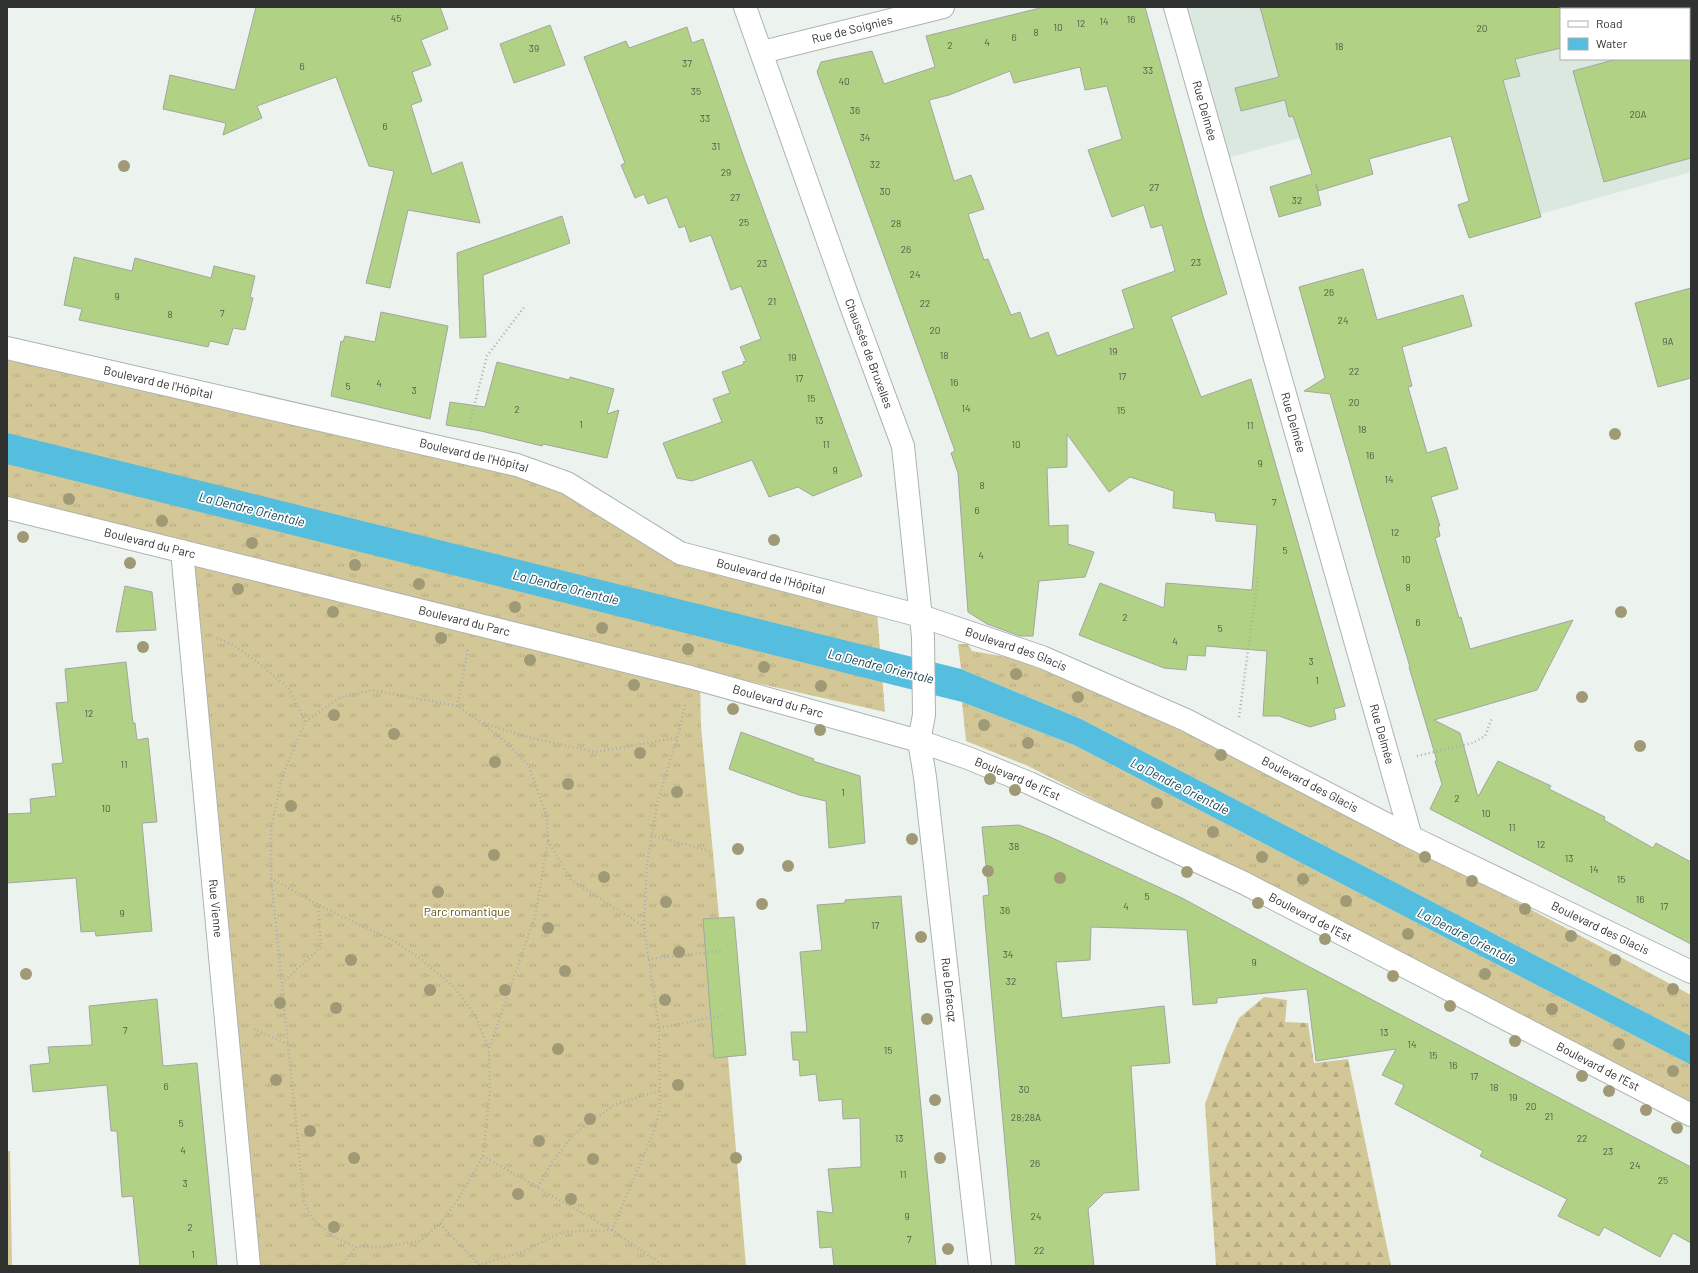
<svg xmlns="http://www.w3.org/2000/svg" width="1698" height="1273" viewBox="0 0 1698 1273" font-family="Barlow,sans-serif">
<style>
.built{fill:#dbe8df;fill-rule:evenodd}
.grass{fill:url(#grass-tufts)}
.forest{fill:url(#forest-firs)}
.water{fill:#55bdde}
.building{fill:#b1d184;stroke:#a3a6a0;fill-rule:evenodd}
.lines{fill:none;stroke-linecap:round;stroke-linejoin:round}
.minor-casing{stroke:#adb4b0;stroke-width:24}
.tertiary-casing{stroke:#adb4b0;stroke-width:24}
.path{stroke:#aaafac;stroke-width:2.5;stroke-dasharray:1 3;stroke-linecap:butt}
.minor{stroke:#fff;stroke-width:22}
.tertiary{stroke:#fff;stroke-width:22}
.tree{fill:#9f9a75}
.labels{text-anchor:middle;stroke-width:3.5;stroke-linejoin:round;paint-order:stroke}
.number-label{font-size:10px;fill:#505a46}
.street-label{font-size:12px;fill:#303231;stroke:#fff}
.park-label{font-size:12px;fill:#605111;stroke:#fff}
.water-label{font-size:13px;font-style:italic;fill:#164452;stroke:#fff}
</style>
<defs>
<pattern id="grass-tufts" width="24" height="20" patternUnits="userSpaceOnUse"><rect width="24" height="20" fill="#d3c797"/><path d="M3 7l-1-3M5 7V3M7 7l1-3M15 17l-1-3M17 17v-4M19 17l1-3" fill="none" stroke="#b5ab83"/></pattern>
<pattern id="forest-firs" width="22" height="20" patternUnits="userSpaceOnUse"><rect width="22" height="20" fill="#d3c797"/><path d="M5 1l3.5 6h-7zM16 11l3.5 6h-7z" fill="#b5ab83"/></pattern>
</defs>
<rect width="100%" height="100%" fill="#ecf3ef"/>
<path class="built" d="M 1187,7 L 1691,7 L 1691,172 L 1540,214 L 1504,82 L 1227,158 ZM 1561,9 L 1689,9 L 1689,59 L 1561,59 Z"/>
<g class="grass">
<path d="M 7,348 L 517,465 L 647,532 L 877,612 L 885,712 L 686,667 L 700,679 L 701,727 L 720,927 L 728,1057 L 746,1266 L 249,1266 L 182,551 L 7,508 Z"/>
<path d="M 958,644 L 968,644 L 972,651 L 1012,658 L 1172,722 L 1405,842 L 1691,995 L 1691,1036 L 1081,719 L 961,669 Z"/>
<path d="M 962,702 L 1074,745 L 1691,1065 L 1691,1102 L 1028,766 L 966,741 Z"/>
<path d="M 7,1151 L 10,1151 L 12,1266 L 7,1266 Z"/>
</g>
<path class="forest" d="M 1264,997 L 1287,1000 L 1285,1022 L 1308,1023 L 1314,1063 L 1348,1059 L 1391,1266 L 1216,1266 L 1205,1104 L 1227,1045 L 1239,1018 Z"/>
<path class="water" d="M 7,433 L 961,669 L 1081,719 L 1691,1036 L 1691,1065 L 1074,745 L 962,702 L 7,464 Z"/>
<g class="building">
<path d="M 256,7 L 440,7 L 448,29 L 421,40 L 431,65 L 412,72 L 422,101 L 411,105 L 432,174 L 462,162 L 480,223 L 408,210 L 390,288 L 366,283 L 394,171 L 369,166 L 336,77 L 257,106 L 262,118 L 223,135 L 226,123 L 163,109 L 170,75 L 235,90 Z"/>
<path d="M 1044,7 L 1145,7 L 1203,216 L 1227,294 L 1171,317 L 1201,397 L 1251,379 L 1345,706 L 1334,709 L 1336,719 L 1310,727 L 1279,716 L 1263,716 L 1267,651 L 1206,646 L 1205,656 L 1188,655 L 1186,670 L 1164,668 L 1079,635 L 1100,583 L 1164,608 L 1166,583 L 1252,590 L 1257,525 L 1216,521 L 1215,513 L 1173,508 L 1174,491 L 1130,477 L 1109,492 L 1067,434 L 1067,467 L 1047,468 L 1049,526 L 1068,525 L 1068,544 L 1094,552 L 1085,577 L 1039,581 L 1033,636 L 1020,636 L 987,624 L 968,612 L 958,473 L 951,453 L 955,451 L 817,72 L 821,62 L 872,51 L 884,84 L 935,67 L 926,36 ZM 1080,67 L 1085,90 L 1107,86 L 1122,139 L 1088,150 L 1112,217 L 1144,205 L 1151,228 L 1162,225 L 1175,271 L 1122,290 L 1134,328 L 1057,356 L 1048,332 L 1030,339 L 1020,312 L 1011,315 L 988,259 L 984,260 L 968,214 L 984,209 L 971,175 L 954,181 L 929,100 L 949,95 L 1010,71 L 1014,83 Z"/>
<path d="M 1260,7 L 1561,7 L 1561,48 L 1515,59 L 1520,76 L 1503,80 L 1541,217 L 1469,238 L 1458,205 L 1469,201 L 1451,136 L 1369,159 L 1373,174 L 1318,191 L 1316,184 L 1321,205 L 1279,217 L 1270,187 L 1312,174 L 1293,116 L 1289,117 L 1285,100 L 1241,111 L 1235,88 L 1279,77 Z"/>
<path d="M 550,25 L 565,65 L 514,83 L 500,44 Z"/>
<path d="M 687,27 L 692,43 L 703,39 L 743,155 L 862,476 L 813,496 L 798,487 L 769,497 L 752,460 L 692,481 L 677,478 L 663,443 L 722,422 L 713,399 L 730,393 L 722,372 L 744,364 L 743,362 L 746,361 L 740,347 L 761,339 L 741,286 L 731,290 L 711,235 L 690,242 L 685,226 L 679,228 L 667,197 L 648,204 L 644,194 L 635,198 L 621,165 L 625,163 L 584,57 L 626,41 L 629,48 Z"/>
<path d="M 1617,59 L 1691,59 L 1691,158 L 1604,182 L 1573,71 Z"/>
<path d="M 562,216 L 570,243 L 483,275 L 486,337 L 460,338 L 457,253 Z"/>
<path d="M 74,257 L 132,271 L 135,258 L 211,278 L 214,266 L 255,276 L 250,297 L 253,298 L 245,330 L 233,328 L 228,345 L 210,341 L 208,347 L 79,320 L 82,309 L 64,305 Z"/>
<path d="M 1363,269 L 1377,320 L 1463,295 L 1472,326 L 1402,347 L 1412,386 L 1408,387 L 1427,453 L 1446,447 L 1458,489 L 1431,497 L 1440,526 L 1438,526 L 1440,536 L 1435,538 L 1459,618 L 1461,617 L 1470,649 L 1573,620 L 1537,690 L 1434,720 L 1460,733 L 1478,797 L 1498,761 L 1551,786 L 1549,789 L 1605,817 L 1604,820 L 1653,848 L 1656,843 L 1691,862 L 1691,944 L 1430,809 L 1442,784 L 1435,761 L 1437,761 L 1409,667 L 1410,667 L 1376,554 L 1330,394 L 1304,391 L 1325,378 L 1299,287 Z"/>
<path d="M 1691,288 L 1691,378 L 1658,387 L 1635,303 Z"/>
<path d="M 381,312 L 448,326 L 430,419 L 331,396 L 341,341 L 343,342 L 345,336 L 375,342 Z"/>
<path d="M 497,362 L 569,380 L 570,377 L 614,389 L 607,414 L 619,410 L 607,458 L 543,444 L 542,446 L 481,431 L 446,425 L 450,402 L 485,407 Z"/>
<path d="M 125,586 L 152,592 L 156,630 L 116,632 Z"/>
<path d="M 126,662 L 133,723 L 135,723 L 137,740 L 148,738 L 157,822 L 142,823 L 152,931 L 96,936 L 95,931 L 81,932 L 76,878 L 7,883 L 7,814 L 31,813 L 30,799 L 56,796 L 52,764 L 63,763 L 56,703 L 68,702 L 65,669 Z"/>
<path d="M 741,732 L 814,759 L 813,761 L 860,776 L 865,843 L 829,848 L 826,801 L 799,795 L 729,769 Z"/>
<path d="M 1019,825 L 1048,836 L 1182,898 L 1302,963 L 1691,1167 L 1691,1243 L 1673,1233 L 1660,1257 L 1604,1227 L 1599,1236 L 1558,1216 L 1567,1199 L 1480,1156 L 1483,1151 L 1395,1104 L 1404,1085 L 1382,1075 L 1396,1049 L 1316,1061 L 1307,989 L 1217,998 L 1217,1003 L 1193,1005 L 1187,930 L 1091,927 L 1090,960 L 1056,962 L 1062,1018 L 1164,1006 L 1170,1063 L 1131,1066 L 1139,1190 L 1104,1193 L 1088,1209 L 1094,1266 L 1016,1266 L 989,967 L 983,896 L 989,895 L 982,827 Z"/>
<path d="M 901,896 L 936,1266 L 834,1266 L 832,1247 L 820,1248 L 817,1211 L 833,1213 L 828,1169 L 861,1167 L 860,1118 L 843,1119 L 842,1099 L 819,1101 L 816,1074 L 800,1076 L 799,1060 L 793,1060 L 791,1032 L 807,1032 L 800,952 L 822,950 L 817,905 L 845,903 L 845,900 Z"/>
<path d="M 734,917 L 746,1055 L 714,1058 L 703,919 Z"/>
<path d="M 157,999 L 163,1066 L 197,1063 L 217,1266 L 140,1266 L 133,1196 L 122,1197 L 117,1131 L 111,1131 L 107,1085 L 33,1092 L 30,1065 L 50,1063 L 48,1047 L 92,1045 L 89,1006 Z"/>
</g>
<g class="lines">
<defs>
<g id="minor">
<path id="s1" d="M 1175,7 L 1411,837"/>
<path id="s2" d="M 7,348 L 517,465 L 567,483 L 680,553 L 921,616 L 1042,657 L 1186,720 L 1411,837 L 1691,972"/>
<path id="s3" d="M 7,508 L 690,677 L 919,741 L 968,758 L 1029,783 L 1244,883 L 1691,1115"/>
<path id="s4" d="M 182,551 L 249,1266"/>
</g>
<g id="tertiary">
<path id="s5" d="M 745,7 L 850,303 L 903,446 L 923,637 L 924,715 L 919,741 L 925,777 L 980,1266"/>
<path id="s6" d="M 762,52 L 943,7"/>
</g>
</defs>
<use href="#minor" class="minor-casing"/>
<use href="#tertiary" class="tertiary-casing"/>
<g class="path">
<path d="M 469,426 L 487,356 L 525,306"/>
<path d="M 217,638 L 233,645 L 260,664 L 289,689 L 305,722"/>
<path d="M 457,706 L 468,649"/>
<path d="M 1239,717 L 1258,577"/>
<path d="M 484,723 L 527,737 L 595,752 L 677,738"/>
<path d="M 1417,756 L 1473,743 L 1485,736 L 1492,718"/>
<path d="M 651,835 L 713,852"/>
<path d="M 548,841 L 571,880 L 643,926"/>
<path d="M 271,878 L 318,905 L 394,941 L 422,960 L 454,987 L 475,1015 L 489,1049 L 490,1091 L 483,1156 L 459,1198 L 440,1224 L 420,1241 L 382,1247 L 356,1247 L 336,1238 L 313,1220 L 304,1201 L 271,878 L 271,828 L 282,777 L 305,722 L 341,697 L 372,690 L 457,706 L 481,722 L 508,744 L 529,766 L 547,817 L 548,840 L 536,913 L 489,1049"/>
<path d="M 648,959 L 721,951"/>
<path d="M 282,983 L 321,947 L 318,905"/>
<path d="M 659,1028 L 725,1015"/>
<path d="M 254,1029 L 288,1044"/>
<path d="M 483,1156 L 612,1230 L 664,1266"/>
<path d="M 538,1187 L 551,1164 L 573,1135 L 614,1105 L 661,1090"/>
<path d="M 440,1224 L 480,1266"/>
<path d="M 478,1265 L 525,1251 L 562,1232 L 612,1230 L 654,1131 L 660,1109 L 659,1028 L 644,926 L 647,862 L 658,800 L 681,725 L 685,705"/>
<path d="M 341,1266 L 356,1247"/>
</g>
<use href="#minor" class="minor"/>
<use href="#tertiary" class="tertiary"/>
</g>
<g class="tree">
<circle cx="124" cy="166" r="6"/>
<circle cx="1615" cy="434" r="6"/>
<circle cx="69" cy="499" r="6"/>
<circle cx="162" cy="521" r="6"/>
<circle cx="23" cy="537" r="6"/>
<circle cx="774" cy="540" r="6"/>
<circle cx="252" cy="543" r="6"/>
<circle cx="130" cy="563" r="6"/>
<circle cx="355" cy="565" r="6"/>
<circle cx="419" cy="584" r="6"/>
<circle cx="238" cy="589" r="6"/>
<circle cx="515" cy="607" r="6"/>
<circle cx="333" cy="612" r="6"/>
<circle cx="1621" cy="612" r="6"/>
<circle cx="602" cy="628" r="6"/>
<circle cx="441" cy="638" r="6"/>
<circle cx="143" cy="647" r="6"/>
<circle cx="688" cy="649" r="6"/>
<circle cx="530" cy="660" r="6"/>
<circle cx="764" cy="667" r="6"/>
<circle cx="1016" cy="674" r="6"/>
<circle cx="634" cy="685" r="6"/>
<circle cx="821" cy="686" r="6"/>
<circle cx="1078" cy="697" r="6"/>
<circle cx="1582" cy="697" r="6"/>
<circle cx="733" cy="709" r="6"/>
<circle cx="334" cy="715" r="6"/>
<circle cx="984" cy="725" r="6"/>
<circle cx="820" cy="730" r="6"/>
<circle cx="394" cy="734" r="6"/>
<circle cx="1028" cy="743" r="6"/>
<circle cx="1640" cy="746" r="6"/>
<circle cx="640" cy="753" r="6"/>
<circle cx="1221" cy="755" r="6"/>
<circle cx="495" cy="762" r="6"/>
<circle cx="990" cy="779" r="6"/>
<circle cx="568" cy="784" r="6"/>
<circle cx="1015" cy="790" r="6"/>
<circle cx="677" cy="792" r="6"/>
<circle cx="1157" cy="803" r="6"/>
<circle cx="291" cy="806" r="6"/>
<circle cx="1213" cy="832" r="6"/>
<circle cx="912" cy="839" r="6"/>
<circle cx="738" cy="849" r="6"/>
<circle cx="494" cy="855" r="6"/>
<circle cx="1262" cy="857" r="6"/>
<circle cx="1425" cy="857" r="6"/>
<circle cx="788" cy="866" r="6"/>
<circle cx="988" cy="871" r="6"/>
<circle cx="1187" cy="872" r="6"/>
<circle cx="604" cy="877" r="6"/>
<circle cx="1060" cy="878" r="6"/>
<circle cx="1303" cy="879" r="6"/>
<circle cx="1472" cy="881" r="6"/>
<circle cx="438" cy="892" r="6"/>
<circle cx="1346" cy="901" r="6"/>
<circle cx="666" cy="902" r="6"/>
<circle cx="1258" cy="903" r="6"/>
<circle cx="762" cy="904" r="6"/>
<circle cx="1525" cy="909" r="6"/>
<circle cx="548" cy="928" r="6"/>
<circle cx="1408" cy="934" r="6"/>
<circle cx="1571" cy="936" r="6"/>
<circle cx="921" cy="937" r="6"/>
<circle cx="1325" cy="939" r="6"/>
<circle cx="679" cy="952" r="6"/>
<circle cx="351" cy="960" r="6"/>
<circle cx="1615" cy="960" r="6"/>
<circle cx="565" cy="971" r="6"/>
<circle cx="26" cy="974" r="6"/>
<circle cx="1485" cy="974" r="6"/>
<circle cx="1393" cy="976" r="6"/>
<circle cx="1673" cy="989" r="6"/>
<circle cx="430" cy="990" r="6"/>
<circle cx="505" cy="990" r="6"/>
<circle cx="665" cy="1000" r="6"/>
<circle cx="280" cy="1003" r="6"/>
<circle cx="1450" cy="1006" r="6"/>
<circle cx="336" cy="1008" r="6"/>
<circle cx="1552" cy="1009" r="6"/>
<circle cx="927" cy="1019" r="6"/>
<circle cx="1515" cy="1041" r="6"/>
<circle cx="1619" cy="1044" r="6"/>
<circle cx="558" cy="1049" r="6"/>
<circle cx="1673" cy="1071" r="6"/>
<circle cx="1582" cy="1076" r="6"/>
<circle cx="276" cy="1080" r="6"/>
<circle cx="678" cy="1085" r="6"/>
<circle cx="1609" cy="1091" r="6"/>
<circle cx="935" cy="1100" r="6"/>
<circle cx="1646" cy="1110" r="6"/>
<circle cx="590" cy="1119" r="6"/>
<circle cx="1677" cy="1128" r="6"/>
<circle cx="310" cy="1131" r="6"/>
<circle cx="539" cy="1141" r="6"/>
<circle cx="354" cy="1158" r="6"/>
<circle cx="736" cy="1158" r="6"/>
<circle cx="940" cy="1158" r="6"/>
<circle cx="593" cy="1159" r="6"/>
<circle cx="518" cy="1194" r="6"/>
<circle cx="571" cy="1199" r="6"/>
<circle cx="334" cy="1227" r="6"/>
<circle cx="948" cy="1249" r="6"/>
</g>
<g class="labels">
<g class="number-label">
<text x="396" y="22">45</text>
<text x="1131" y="23">16</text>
<text x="1104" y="25">14</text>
<text x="1081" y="27">12</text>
<text x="1058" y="31">10</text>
<text x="1482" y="32">20</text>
<text x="1036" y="36">8</text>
<text x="1014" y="41">6</text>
<text x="987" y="46">4</text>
<text x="950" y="49">2</text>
<text x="1339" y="50">18</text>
<text x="534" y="52">39</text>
<text x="687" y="67">37</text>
<text x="302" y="70">6</text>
<text x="1148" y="74">33</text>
<text x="844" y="85">40</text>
<text x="696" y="95">35</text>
<text x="855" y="114">36</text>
<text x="1638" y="118">20A</text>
<text x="705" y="122">33</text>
<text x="385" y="130">6</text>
<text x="865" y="141">34</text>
<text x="716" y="150">31</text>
<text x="875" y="168">32</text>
<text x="726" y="176">29</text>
<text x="1154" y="191">27</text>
<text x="885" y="195">30</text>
<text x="735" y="201">27</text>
<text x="1297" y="204">32</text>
<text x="744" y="226">25</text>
<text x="896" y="227">28</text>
<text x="906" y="253">26</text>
<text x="1196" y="266">23</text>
<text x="762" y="267">23</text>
<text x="915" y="278">24</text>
<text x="1329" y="296">26</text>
<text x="117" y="300">9</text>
<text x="772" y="305">21</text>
<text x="925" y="307">22</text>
<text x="222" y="317">7</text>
<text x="170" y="318">8</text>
<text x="1343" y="324">24</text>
<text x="935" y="334">20</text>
<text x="1668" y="345">9A</text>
<text x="1113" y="355">19</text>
<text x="944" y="359">18</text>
<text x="792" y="361">19</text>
<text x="1354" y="375">22</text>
<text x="1122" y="380">17</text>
<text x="799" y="382">17</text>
<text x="954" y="386">16</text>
<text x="379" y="387">4</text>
<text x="348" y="390">5</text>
<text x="414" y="394">3</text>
<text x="811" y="402">15</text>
<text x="1354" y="406">20</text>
<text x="966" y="412">14</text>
<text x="517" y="413">2</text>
<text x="1121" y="414">15</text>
<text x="819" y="424">13</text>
<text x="581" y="428">1</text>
<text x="1250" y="429">11</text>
<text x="1362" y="433">18</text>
<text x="826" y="448">11</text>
<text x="1016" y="448">10</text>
<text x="1370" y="459">16</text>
<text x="1260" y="467">9</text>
<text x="835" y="474">9</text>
<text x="1389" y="483">14</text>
<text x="982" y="489">8</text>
<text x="1274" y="506">7</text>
<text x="977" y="514">6</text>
<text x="1395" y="536">12</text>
<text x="1285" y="554">5</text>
<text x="981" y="559">4</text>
<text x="1406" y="563">10</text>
<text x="1408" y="591">8</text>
<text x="1125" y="621">2</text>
<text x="1418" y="626">6</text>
<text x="1220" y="632">5</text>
<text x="1175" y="645">4</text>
<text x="1311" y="665">3</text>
<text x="1317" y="684">1</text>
<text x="89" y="717">12</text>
<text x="124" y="768">11</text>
<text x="843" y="796">1</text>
<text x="1457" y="802">2</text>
<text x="106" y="812">10</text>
<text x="1486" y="817">10</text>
<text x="1512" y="831">11</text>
<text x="1541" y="848">12</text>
<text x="1014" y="850">38</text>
<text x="1569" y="862">13</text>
<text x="1594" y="873">14</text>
<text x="1621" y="883">15</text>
<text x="1147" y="900">5</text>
<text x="1640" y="903">16</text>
<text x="1126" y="910">4</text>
<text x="1664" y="910">17</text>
<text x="1005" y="914">36</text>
<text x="122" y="917">9</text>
<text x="875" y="929">17</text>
<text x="1008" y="958">34</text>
<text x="1254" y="966">9</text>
<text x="1011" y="985">32</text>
<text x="125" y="1034">7</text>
<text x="1384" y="1036">13</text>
<text x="1412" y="1048">14</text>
<text x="888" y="1054">15</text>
<text x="1433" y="1059">15</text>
<text x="1453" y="1069">16</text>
<text x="1474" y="1080">17</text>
<text x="166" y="1090">6</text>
<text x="1494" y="1091">18</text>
<text x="1024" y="1093">30</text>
<text x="1513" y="1101">19</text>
<text x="1531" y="1110">20</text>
<text x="1549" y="1120">21</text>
<text x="1026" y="1121">28;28A</text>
<text x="181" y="1127">5</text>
<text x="899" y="1142">13</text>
<text x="1582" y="1142">22</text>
<text x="183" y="1154">4</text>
<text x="1608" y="1155">23</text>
<text x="1035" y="1167">26</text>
<text x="1635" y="1169">24</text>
<text x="903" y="1178">11</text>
<text x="1663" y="1184">25</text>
<text x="185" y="1187">3</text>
<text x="907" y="1220">9</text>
<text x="1036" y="1220">24</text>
<text x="190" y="1231">2</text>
<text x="909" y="1243">7</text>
<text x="1039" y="1254">22</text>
<text x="193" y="1258">1</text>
</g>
<g class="street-label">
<text dy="4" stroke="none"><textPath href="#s6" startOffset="93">Rue de Soignies</textPath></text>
<text dy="4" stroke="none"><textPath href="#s1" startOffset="108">Rue Delmée</textPath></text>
<text dy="4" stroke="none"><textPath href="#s5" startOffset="368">Chaussée de Bruxelles</textPath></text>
<text dy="4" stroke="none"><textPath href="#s2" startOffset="155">Boulevard de l'Hôpital</textPath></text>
<text dy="4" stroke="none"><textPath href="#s1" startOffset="432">Rue Delmée</textPath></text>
<text dy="4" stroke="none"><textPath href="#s2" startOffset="479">Boulevard de l'Hôpital</textPath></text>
<text dy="4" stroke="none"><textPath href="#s3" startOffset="147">Boulevard du Parc</textPath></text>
<text dy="4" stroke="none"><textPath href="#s2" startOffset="803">Boulevard de l'Hôpital</textPath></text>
<text dy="4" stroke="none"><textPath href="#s3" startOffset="471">Boulevard du Parc</textPath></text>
<text dy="4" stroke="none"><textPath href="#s2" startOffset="1059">Boulevard des Glacis</textPath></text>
<text dy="4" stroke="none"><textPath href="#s3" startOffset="795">Boulevard du Parc</textPath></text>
<text dy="4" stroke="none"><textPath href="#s1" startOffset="756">Rue Delmée</textPath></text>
<text dy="4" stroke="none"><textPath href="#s3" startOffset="1047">Boulevard de l'Est</textPath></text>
<text dy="4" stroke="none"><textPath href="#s2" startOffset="1383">Boulevard des Glacis</textPath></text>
<text dy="4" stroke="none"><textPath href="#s4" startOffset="359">Rue Vienne</textPath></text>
<text dy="4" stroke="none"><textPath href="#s3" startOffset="1371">Boulevard de l'Est</textPath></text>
<text dy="4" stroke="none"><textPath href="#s2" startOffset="1707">Boulevard des Glacis</textPath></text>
<text dy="4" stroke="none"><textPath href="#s5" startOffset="1014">Rue Defacqz</textPath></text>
<text dy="4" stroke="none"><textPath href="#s3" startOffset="1695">Boulevard de l'Est</textPath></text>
</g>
<g class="park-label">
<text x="467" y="916">Parc romantique</text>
</g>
<g class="water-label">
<text transform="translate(252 509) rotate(14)" y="5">La Dendre Orientale</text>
<text transform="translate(566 587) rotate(14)" y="5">La Dendre Orientale</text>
<text transform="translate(881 666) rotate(14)" y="5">La Dendre Orientale</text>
<text transform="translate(1180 786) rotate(27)" y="5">La Dendre Orientale</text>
<text transform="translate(1467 936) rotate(27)" y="5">La Dendre Orientale</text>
</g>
</g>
<rect width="1698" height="1273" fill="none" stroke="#303231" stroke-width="16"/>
<rect x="1560" y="8" width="130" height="52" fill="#ffffff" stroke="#acadad"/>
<rect x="1568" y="21" width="20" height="6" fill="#ffffff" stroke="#acadad"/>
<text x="1596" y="28" font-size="12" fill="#303231">Road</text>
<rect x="1568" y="38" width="20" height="12" fill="#55bdde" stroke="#acadad"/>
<text x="1596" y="48" font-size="12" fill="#303231">Water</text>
</svg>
